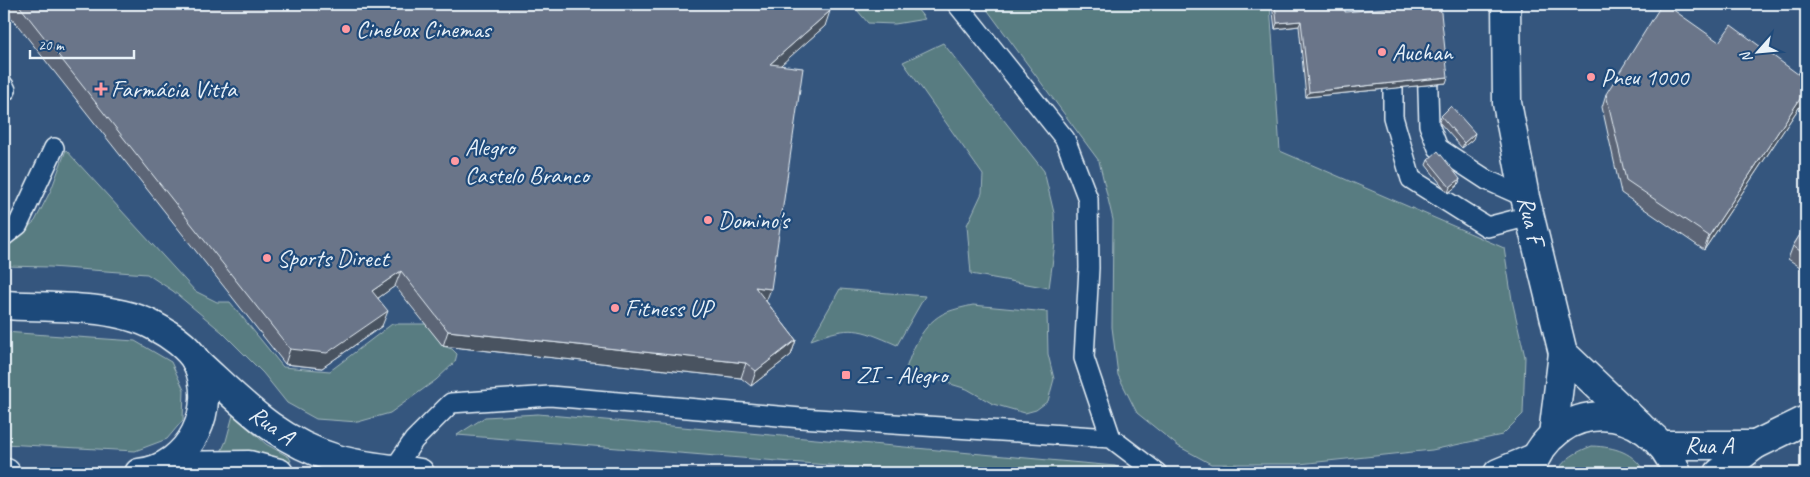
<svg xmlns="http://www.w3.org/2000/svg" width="1810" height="477" viewBox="0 0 1810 477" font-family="Caveat,sans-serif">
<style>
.built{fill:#36577e}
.green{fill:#597c81;stroke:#a0b6bc}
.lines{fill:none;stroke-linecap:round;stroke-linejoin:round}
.service-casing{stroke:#e8f1f8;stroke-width:22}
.minor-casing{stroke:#e8f1f8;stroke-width:31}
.tertiary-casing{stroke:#e8f1f8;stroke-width:31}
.service{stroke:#1f4a7a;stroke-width:19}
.minor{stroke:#1f4a7a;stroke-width:28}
.tertiary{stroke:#1f4a7a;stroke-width:28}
.wall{fill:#5b6576;stroke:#e8f1f8}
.shaded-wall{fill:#4a5260;stroke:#e8f1f8}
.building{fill:#6a7589;stroke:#e8f1f8}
.poi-dot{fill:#ff9aa2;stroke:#1f4a7a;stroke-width:2}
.labels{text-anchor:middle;stroke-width:4.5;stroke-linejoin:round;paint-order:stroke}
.poi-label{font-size:24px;fill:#e8f1f8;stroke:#1f4a7a;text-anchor:start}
.street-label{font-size:24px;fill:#e8f1f8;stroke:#1f4a7a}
</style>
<rect width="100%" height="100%" fill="#1f4a7a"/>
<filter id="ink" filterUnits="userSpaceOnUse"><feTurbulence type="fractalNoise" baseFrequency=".02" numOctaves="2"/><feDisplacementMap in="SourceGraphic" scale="10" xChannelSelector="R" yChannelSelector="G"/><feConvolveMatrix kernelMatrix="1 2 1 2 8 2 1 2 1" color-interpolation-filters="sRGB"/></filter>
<g filter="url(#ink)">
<rect class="built" x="4" y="4" width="1802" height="469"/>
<g class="green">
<path d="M 852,4 L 913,4 L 925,19 L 895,24 L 868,23 Z"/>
<path d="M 983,4 L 1270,4 L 1280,151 L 1504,248 L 1512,300 L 1525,357 L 1523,414 L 1502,435 L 1432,450 L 1299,464 L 1211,464 L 1178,446 L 1137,413 L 1118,375 L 1112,327 L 1113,220 L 1099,161 Z"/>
<path d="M 943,43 L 1044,171 L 1054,213 L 1055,244 L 1049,288 L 971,274 L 967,225 L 982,193 L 983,175 L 903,62 Z"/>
<path d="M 66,150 L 195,291 L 217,302 L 230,302 L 283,367 L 330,371 L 392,324 L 426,324 L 443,346 L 452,349 L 457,354 L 455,362 L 436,380 L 390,413 L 358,422 L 316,419 L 287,403 L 263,373 L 222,332 L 173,291 L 147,274 L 50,267 L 4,266 L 4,248 L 35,221 L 51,190 Z"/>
<path d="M 840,289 L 925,296 L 897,345 C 858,328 851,325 811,340 Z"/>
<path d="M 973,305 L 1047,312 L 1048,354 L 1054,379 L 1048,401 L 1036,410 L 1025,413 L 993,404 L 967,389 L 934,379 L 912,378 L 904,375 C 911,352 922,322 947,312 C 955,309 964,307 973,305 Z"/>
<path d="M 4,332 L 135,341 L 171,362 L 184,390 L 183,420 L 167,439 L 135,451 L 4,444 Z"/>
<path d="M 538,414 L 1115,466 L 1125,473 L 926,473 L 457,435 L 485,417 Z"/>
<path d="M 233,415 L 266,444 L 289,457 L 291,461 L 288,462 L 264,454 L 221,452 L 226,441 Z"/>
<path d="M 1592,446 C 1615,447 1634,452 1645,473 L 1556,473 C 1565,458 1576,452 1592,446 Z"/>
</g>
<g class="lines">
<defs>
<g id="service">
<path d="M 957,4 L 1065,139 L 1088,199 L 1089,268 L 1084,358 L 1111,438"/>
<path d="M 1427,60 L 1429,125 L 1438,148 L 1487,180 L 1525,197"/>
<path d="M 1393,62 L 1393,117 L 1411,179 L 1487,227 L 1530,216"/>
<path d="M 4,86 L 6,90"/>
<path d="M 4,236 L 18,225 L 54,148"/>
<path d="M 394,469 L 414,440 L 451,403 L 550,396 L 801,418 L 1111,438 L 1157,473"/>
</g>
<g id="minor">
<path d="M 1506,4 L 1507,103 L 1525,197 L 1563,353 L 1553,435"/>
<path d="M 1563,353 L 1640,426"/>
</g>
<g id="tertiary">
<path d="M 4,305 C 49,308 113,304 154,326 C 169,334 190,348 197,363 C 218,408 191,467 139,473"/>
<path d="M 196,361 C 242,403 276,441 337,459 C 363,467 393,468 420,473"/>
<path d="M 1663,445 L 1755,445"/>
<path d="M 165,466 L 249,465 L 279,473"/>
<path d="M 4,473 L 6,473"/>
<path d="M 1498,473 L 1534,458"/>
<path d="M 1529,473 C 1555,396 1649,399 1677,473"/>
<path d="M 1719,473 L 1755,445 L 1806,420"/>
</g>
</defs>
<use href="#service" class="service-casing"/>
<use href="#minor" class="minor-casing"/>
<use href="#tertiary" class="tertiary-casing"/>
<use href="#service" class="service"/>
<use href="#minor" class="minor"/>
<use href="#tertiary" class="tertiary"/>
</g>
<g class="wall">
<path d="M 4,4 L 824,4 L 825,26 L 780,65 L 766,301 L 796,340 L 791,355 L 751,386 L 741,378 L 443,346 L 395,286 L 378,298 L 382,326 L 322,368 L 285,364 L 4,8 Z"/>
<path d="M 1272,4 L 1344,4 L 1345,12 L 1446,83 L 1306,97 L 1299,26 L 1275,29 Z"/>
<path d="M 1806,61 L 1806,97 L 1704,250 L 1621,193 L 1602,107 L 1606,94 L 1798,74 Z"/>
<path d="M 1441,116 L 1473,139 L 1462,148 L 1439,122 Z"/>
<path d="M 1428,160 L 1460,179 L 1458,185 L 1448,193 L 1426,165 Z"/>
<path d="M 1806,225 L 1806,271 L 1788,259 L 1793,246 Z"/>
</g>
<g class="shaded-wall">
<path d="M 830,11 L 825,26 L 765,79 L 770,64 Z"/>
<path d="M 1301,21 L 1299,26 L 1275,29 L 1277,23 Z"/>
<path d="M 1448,77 L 1446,83 L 1306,97 L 1309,92 Z"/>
<path d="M 1806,90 L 1806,97 L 1704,250 L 1709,236 Z"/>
<path d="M 1475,133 L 1473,139 L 1462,148 L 1464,143 Z"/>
<path d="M 1460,179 L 1458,185 L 1448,193 L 1450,187 Z"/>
<path d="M 401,271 L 395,286 L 367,306 L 372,291 Z"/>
<path d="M 755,287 L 771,289 L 765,304 Z"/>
<path d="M 388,311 L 382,326 L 322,368 L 285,364 L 290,349 Z"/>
<path d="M 448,331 L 746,363 L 741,378 L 443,346 Z"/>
<path d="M 796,340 L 791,355 L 751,386 L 756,371 Z"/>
</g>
<g class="building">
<path d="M 18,4 L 824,4 L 830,11 L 770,64 L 803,68 L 771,289 L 755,287 L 796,340 L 756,371 L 746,363 L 448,331 L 401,271 L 372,291 L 388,311 L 327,353 L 290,349 Z"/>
<path d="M 1275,4 L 1344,4 L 1345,12 L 1427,4 L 1440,4 L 1448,77 L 1309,92 L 1301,21 L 1277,23 Z"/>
<path d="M 1662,4 L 1665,4 L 1719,42 L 1731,25 L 1806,80 L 1806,90 L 1709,236 L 1626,180 L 1606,94 Z"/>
<path d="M 1806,61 L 1806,76 L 1799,71 Z"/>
<path d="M 1451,106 L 1475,133 L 1464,143 L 1441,116 Z"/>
<path d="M 1438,151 L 1460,179 L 1450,187 L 1428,160 Z"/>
<path d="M 1806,225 L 1806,255 L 1793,246 Z"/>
</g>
</g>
<g class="poi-dot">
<circle cx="346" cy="29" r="5"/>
<circle cx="1382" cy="52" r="5"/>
<circle cx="1591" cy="77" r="5"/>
<path d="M98.5 81.5h5v5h5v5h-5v5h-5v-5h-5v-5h5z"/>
<circle cx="455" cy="161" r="5"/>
<circle cx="708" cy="220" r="5"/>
<circle cx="267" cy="258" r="5"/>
<circle cx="615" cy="308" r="5"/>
<rect x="841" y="370" width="10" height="10" rx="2.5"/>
</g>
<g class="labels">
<g class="poi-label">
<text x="356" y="37">Cinebox Cinemas</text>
<text x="1392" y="60">Auchan</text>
<text x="1601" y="85">Pneu 1000</text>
<text x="111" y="97">Farmácia Vitta</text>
<text x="465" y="155">Alegro<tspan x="465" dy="28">Castelo Branco</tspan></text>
<text x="718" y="228">Domino's</text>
<text x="277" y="266">Sports Direct</text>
<text x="625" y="316">Fitness UP</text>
<text x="856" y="383">ZI - Alegro</text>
</g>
<g class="street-label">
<text transform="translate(1531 220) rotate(77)" y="8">Rua F</text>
<text transform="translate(272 425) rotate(36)" y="8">Rua A</text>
<text x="1709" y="453">Rua A</text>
</g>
</g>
<rect width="1810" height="477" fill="none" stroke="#1f4a7a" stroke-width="20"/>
<rect x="10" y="10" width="1790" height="457" fill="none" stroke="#e8f1f8" stroke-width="2" filter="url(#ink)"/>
<g transform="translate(1758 52) rotate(243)" stroke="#1f4a7a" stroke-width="4" paint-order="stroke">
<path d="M0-4L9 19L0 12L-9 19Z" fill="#e8f1f8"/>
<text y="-8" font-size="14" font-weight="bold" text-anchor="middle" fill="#e8f1f8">N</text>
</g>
<path d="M30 50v8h104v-8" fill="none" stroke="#e8f1f8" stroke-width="2.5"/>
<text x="38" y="50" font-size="15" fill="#e8f1f8" stroke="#1f4a7a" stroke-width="4" paint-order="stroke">20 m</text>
</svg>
